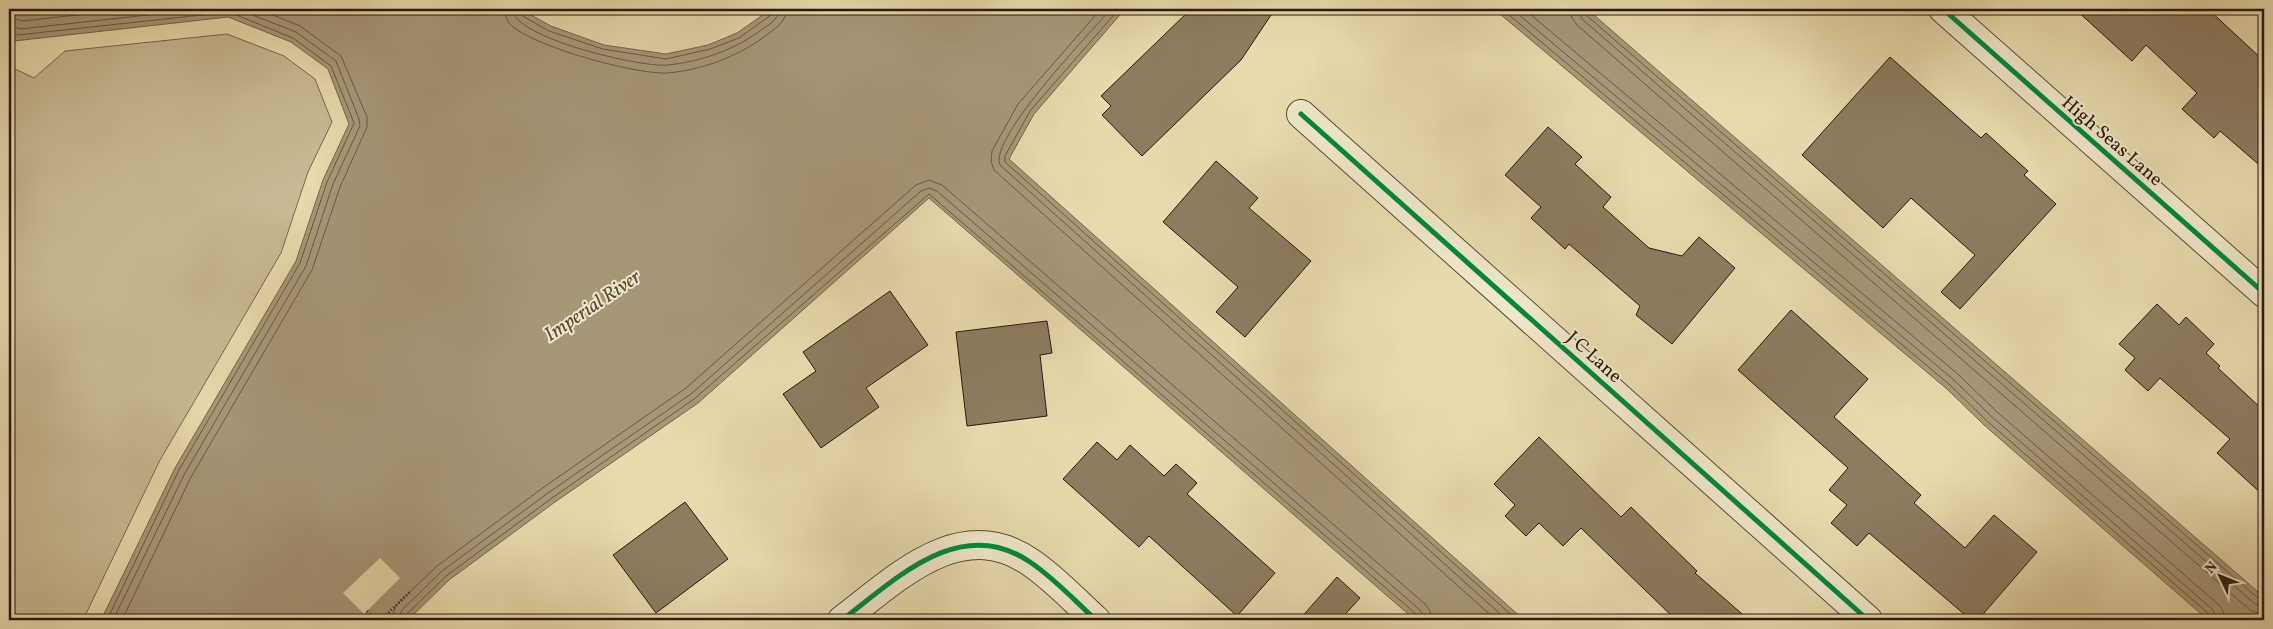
<svg xmlns="http://www.w3.org/2000/svg" width="2273" height="629" viewBox="0 0 2273 629" font-family="Vollkorn,serif">
<style>
.green{fill:#c7b991;stroke:#786850}
.water{fill:#a69877;stroke:#74654e}
.pier{fill:#e7daac}
.lines{fill:none;stroke-linecap:round;stroke-linejoin:round}
.shore{stroke:#685844;stroke-width:1}
.building{fill:#8c7d61;stroke:#291810}
.street-casing{stroke:#584837;stroke-width:30}
.path{stroke:#291810;stroke-width:3;stroke-dasharray:1 2.5;stroke-linecap:butt}
.street{stroke:#efe7c9;stroke-width:28}
.cycleway-casing{stroke:#efe7c9;stroke-width:8}
.cycleway{stroke:#00873e;stroke-width:5}
.labels{text-anchor:middle;stroke-width:4;stroke-linejoin:round;paint-order:stroke}
.street-label{font-size:19px;fill:#291810;stroke:#efe7c9}
.water-label{font-size:20px;font-style:italic;fill:#5b4b39;stroke:#efe7c9}
</style>
<rect width="100%" height="100%" fill="#e7daac"/>
<filter id="stains"><feTurbulence type="fractalNoise" baseFrequency=".004" numOctaves="4"/><feColorMatrix values="0 0 0 0 .2 0 0 0 0 .09 0 0 0 0 .02 0 0 0 .5 -.17"/></filter>
<radialGradient id="worn" r=".72"><stop offset=".6" stop-color="#630" stop-opacity="0"/><stop offset="1" stop-color="#630" stop-opacity=".3"/></radialGradient>
<path class="green" d="M 227,34 L 284,56 L 315,79 L 332,122 L 308,172 L 281,253 L 160,460 L 83,620 L 9,620 L 9,66 L 34,78 L 65,51 Z"/>
<g class="water">
<path d="M 9,9 L 520,9 L 551,26 L 604,45 L 666,54 L 708,45 L 737,33 L 771,9 L 1125,9 L 1034,114 L 1009,159 L 1524,620 L 1415,620 L 929,198 L 698,403 L 555,502 L 449,580 L 408,620 L 101,620 L 175,468 L 296,261 L 323,180 L 349,124 L 328,69 L 291,42 L 228,17 L 14,41 L 9,34 Z"/>
<path d="M 1494,9 L 1587,9 L 2264,597 L 2264,620 L 2208,620 L 1984,425 L 1947,389 Z"/>
</g>
<path class="pier" d="M 380,558 L 400,578 L 364,614 L 343,593 Z"/>
<g class="lines">
<g class="shore">
<path d="M 504,9 C 505,14 506,19 509,23 C 529,46 637,75 668,73 C 701,70 737,57 764,37 C 774,29 786,23 787,9"/>
<path d="M 512,9 C 513,38 642,68 668,65 C 698,62 732,51 757,33 C 766,26 779,21 779,9"/>
<path d="M 518,9 L 521,15 L 549,31 L 603,49 L 666,59 L 710,49 L 739,38 L 771,15 L 773,9"/>
<path d="M 1101,9 L 1018,104 L 992,151 L 991,161 L 994,170 L 1496,620"/>
<path d="M 1111,9 C 1091,32 988,139 1000,165 L 1507,620"/>
<path d="M 1119,9 L 1030,111 L 1005,156 L 1005,162 L 1517,620"/>
<path d="M 1502,9 L 1950,385 L 1987,421 L 2209,614 L 2211,620"/>
<path d="M 1512,9 L 1954,380 L 1991,416 L 2213,610 L 2217,620"/>
<path d="M 1524,9 L 1959,375 L 1996,411 L 2219,605 L 2223,611 L 2225,620"/>
<path d="M 1570,9 L 1572,18 L 1577,25 L 2250,610 L 2264,615"/>
<path d="M 1578,9 L 1582,19 L 2255,604 L 2264,607"/>
<path d="M 1584,9 L 1586,15 L 2259,599 L 2264,601"/>
<path d="M 9,17 L 22,21 L 133,9"/>
<path d="M 9,25 L 20,29 L 202,9"/>
<path d="M 9,31 L 18,35 L 229,12 L 293,38 L 331,66 L 354,123 L 327,182 L 300,263 L 179,470 L 107,620"/>
<path d="M 113,620 L 185,473 L 306,266 L 333,184 L 360,126 L 359,119 L 336,61 L 296,32 L 237,9"/>
<path d="M 122,620 L 191,477 L 312,270 L 340,187 L 367,127 L 367,117 L 341,56 L 300,26 L 258,9"/>
<path d="M 391,620 L 396,605 L 437,566 L 544,487 L 686,388 L 916,185 L 929,180 L 942,185 L 1425,604 L 1430,611 L 1432,620"/>
<path d="M 398,620 L 402,610 L 442,571 L 548,493 L 691,394 L 921,191 L 929,188 L 937,191 L 1420,610 L 1425,620"/>
<path d="M 405,620 L 406,615 L 446,576 L 552,498 L 694,399 L 929,194 L 1416,614 L 1418,620"/>
</g>
</g>
<g class="building">
<path d="M 1191,9 L 1275,9 L 1241,60 L 1142,156 L 1102,115 L 1111,106 L 1101,96 Z"/>
<path d="M 2075,9 L 2208,9 L 2264,61 L 2264,169 L 2220,131 L 2214,138 L 2182,109 L 2197,93 L 2146,45 L 2132,61 Z"/>
<path d="M 1890,57 L 1981,138 L 1986,133 L 2028,171 L 2024,175 L 2056,204 L 1960,309 L 1941,292 L 1975,255 L 1911,198 L 1883,228 L 1802,155 Z"/>
<path d="M 1548,127 L 1582,157 L 1575,164 L 1611,197 L 1603,207 L 1649,248 L 1682,256 L 1699,237 L 1735,268 L 1672,344 L 1636,315 L 1640,306 L 1569,244 L 1565,249 L 1531,218 L 1541,207 L 1505,175 Z"/>
<path d="M 1216,161 L 1258,198 L 1249,208 L 1311,261 L 1245,337 L 1216,312 L 1238,287 L 1163,222 Z"/>
<path d="M 890,291 L 928,345 L 866,388 L 879,407 L 821,448 L 783,394 L 816,371 L 803,352 Z"/>
<path d="M 2157,304 L 2179,325 L 2186,317 L 2214,344 L 2206,353 L 2220,366 L 2218,368 L 2264,411 L 2264,496 L 2217,453 L 2230,439 L 2160,378 L 2148,391 L 2125,370 L 2135,358 L 2119,344 Z"/>
<path d="M 1791,310 L 1868,379 L 1834,417 L 1921,495 L 1914,503 L 1965,548 L 1994,515 L 2037,552 L 1978,620 L 1971,620 L 1869,533 L 1857,546 L 1831,523 L 1847,505 L 1829,490 L 1848,468 L 1738,370 Z"/>
<path d="M 1047,321 L 1052,353 L 1040,355 L 1047,416 L 967,426 L 956,332 Z"/>
<path d="M 1539,437 L 1621,517 L 1631,507 L 1697,571 L 1695,573 L 1749,620 L 1676,620 L 1581,528 L 1563,546 L 1539,523 L 1526,536 L 1505,516 L 1515,505 L 1494,484 Z"/>
<path d="M 1097,442 L 1117,460 L 1130,445 L 1164,476 L 1176,464 L 1197,483 L 1187,494 L 1275,573 L 1237,616 L 1149,536 L 1139,547 L 1063,479 Z"/>
<path d="M 685,502 L 728,559 L 656,613 L 613,555 Z"/>
<path d="M 1337,577 L 1360,598 L 1340,620 L 1299,620 Z"/>
</g>
<g class="lines">
<defs>
<g id="street">
<path d="M 1943,9 L 2264,293"/>
<path d="M 1301,114 L 1868,620"/>
<path d="M 842,620 C 896,579 960,514 1030,562 C 1054,578 1075,601 1096,620"/>
</g>
</defs>
<use href="#street" class="street-casing"/>
<g class="path">
<path d="M 367,611 L 376,620"/>
<path d="M 381,620 L 410,592"/>
</g>
<use href="#street" class="street"/>
<defs>
<g id="cycleway">
<path d="M 1943,9 L 2264,293"/>
<path d="M 1301,114 L 1868,620"/>
<path d="M 842,620 C 896,579 960,514 1030,562 C 1054,578 1075,601 1096,620"/>
</g>
</defs>
<use href="#cycleway" class="cycleway-casing"/>
<use href="#cycleway" class="cycleway"/>
</g>
<g class="labels">
<g class="street-label">
<text transform="translate(2113 140) rotate(41)" y="7">High Seas Lane</text>
<text transform="translate(1595 356) rotate(42)" y="7">J C Lane</text>
</g>
<g class="water-label">
<text transform="translate(592 305) rotate(-34)" y="7">Imperial River</text>
</g>
</g>
<rect width="2273" height="629" fill="none" stroke="#e7daac" stroke-width="30"/>
<rect x="10" y="10" width="2253" height="609" fill="none" stroke="#291810" stroke-width="2.5"/>
<rect x="15" y="15" width="2243" height="599" fill="none" stroke="#291810"/>
<g transform="translate(2220 576) rotate(313)" stroke="#efe7c9" stroke-width="4" paint-order="stroke">
<path d="M0-4L9 19L0 12L-9 19Z" fill="#291810"/>
<text y="-8" font-size="14" font-weight="bold" text-anchor="middle" fill="#291810">N</text>
</g>
<rect width="100%" height="100%" filter="url(#stains)"/>
<rect width="100%" height="100%" fill="url(#worn)"/>
</svg>
